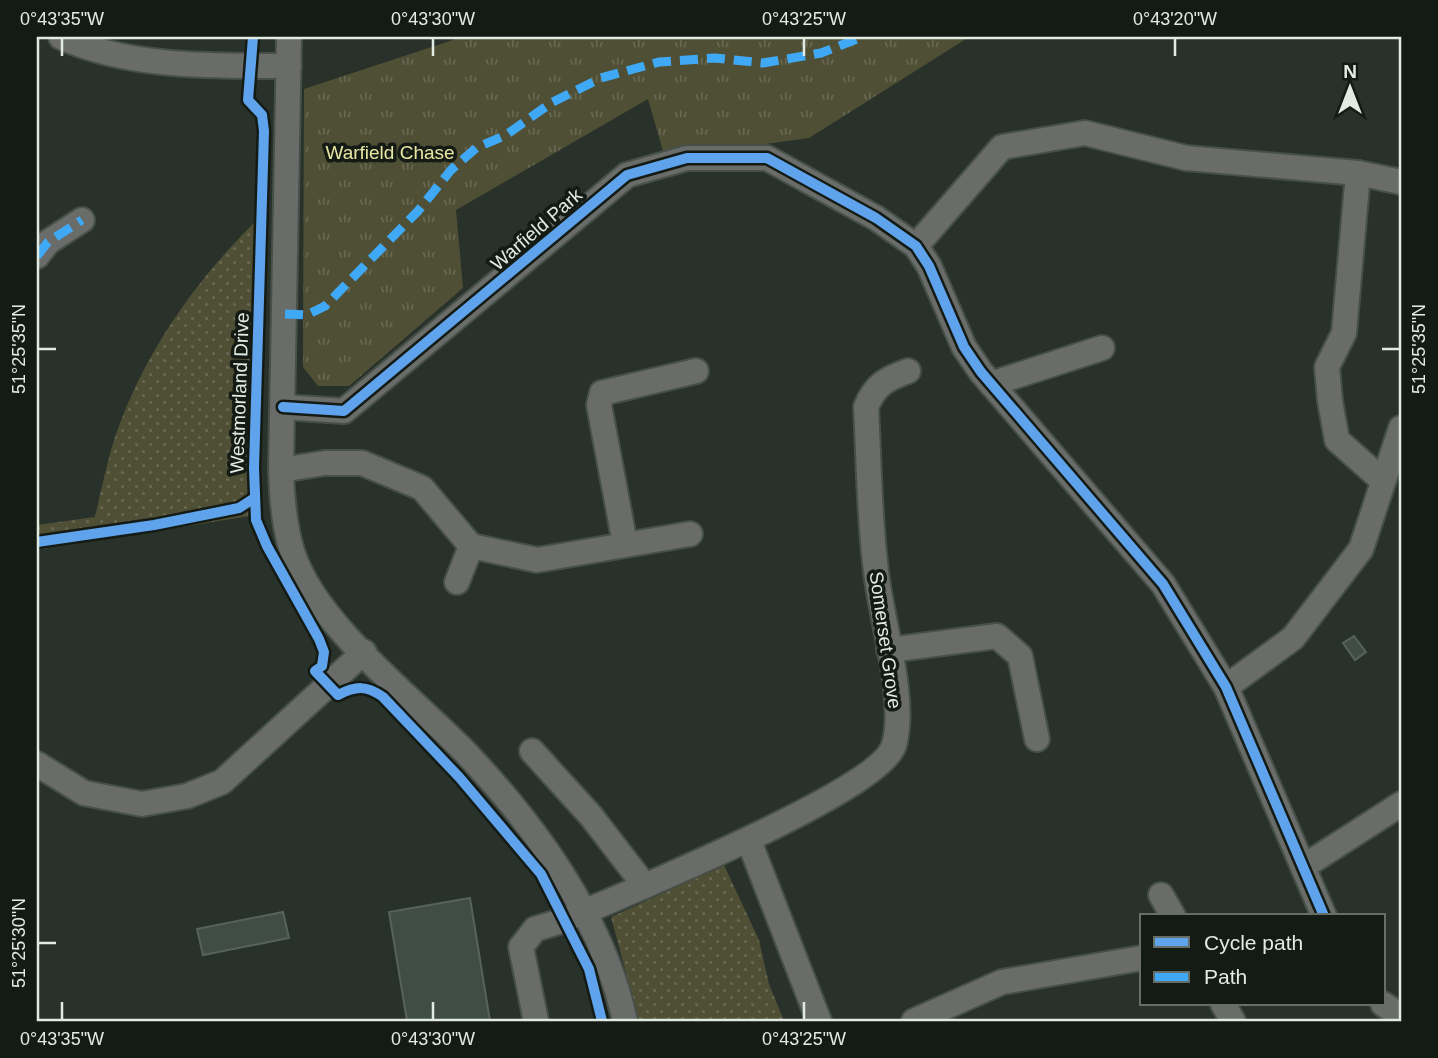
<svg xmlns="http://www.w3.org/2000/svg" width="1438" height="1058" viewBox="0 0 1438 1058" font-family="Arial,sans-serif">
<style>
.grass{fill:url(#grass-dots)}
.park{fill:url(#park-tufts)}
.building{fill:#404d45;stroke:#58625d;stroke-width:2}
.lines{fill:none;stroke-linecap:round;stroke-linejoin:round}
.minor-casing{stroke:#464f48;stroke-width:28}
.minor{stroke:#696c68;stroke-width:24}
.quiet{stroke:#3fa9f5;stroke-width:9;stroke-dasharray:18 9;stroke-linecap:butt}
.cycleway-casing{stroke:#141b15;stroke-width:15}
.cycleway{stroke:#60a3ed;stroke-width:10}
.ticks{fill:none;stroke:#e1ebe2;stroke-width:2.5}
.labels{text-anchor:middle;stroke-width:7;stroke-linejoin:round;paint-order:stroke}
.park-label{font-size:19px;fill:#e8e5a2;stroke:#141b15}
.street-label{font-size:19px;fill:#e1ebe2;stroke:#141b15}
.neatline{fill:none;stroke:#e1ebe2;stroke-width:2.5}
.ticks-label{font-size:18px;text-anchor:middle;fill:#e1ebe2}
</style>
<defs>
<pattern id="grass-dots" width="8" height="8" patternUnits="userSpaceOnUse" patternTransform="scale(1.75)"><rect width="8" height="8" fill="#4f4f35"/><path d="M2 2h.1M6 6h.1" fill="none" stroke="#686852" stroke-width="1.8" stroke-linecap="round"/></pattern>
<pattern id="park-tufts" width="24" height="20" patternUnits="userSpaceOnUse" patternTransform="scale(1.75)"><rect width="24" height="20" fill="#4f4f35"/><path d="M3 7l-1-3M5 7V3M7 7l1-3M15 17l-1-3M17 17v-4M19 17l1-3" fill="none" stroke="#686852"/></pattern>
</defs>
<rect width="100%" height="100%" fill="#28322a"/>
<g class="grass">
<path d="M 259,218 L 259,373 L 253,499 L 256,515 L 37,550 L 37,525 L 95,517 C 100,495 105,472 111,450 C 138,361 193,282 259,218 Z"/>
<path d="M 724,865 L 759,940 L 769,984 L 784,1021 L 639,1021 L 611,917 Z"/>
</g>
<path class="park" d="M 462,37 L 969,37 L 809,138 L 665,158 L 648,99 L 456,210 L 463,288 L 349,386 L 318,386 L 303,367 L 304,89 Z"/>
<g class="building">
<path d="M 1354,636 L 1366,652 L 1355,660 L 1343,643 Z"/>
<path d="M 470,898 L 490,1021 L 407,1021 L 389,912 Z"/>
<path d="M 283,912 L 289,938 L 203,955 L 197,929 Z"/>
</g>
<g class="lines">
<defs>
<g id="minor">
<path d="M 61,37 C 129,68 215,66 289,66"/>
<path d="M 289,37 L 281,470 C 282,498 284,528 293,554 C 316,625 415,700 467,754 C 537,828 603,919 625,1021"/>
<path d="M 1358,173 L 1344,333 L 1327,367 L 1330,401 L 1337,440 L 1382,480"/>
<path d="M 916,246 L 1002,147 L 1085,133 L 1186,158 L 1358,173 L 1401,182"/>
<path d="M 37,256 L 48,242 L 82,220"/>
<path d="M 991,384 L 1102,348"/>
<path d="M 283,407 L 344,411 L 627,175 L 687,158 L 767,158 L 876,218 L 916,246 L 929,266 L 964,347 L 981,372 L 1163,584 L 1226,687 L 1324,916"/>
<path d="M 281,470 L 325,463 L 362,463 L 422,488 L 471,546 L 537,560 L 690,534"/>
<path d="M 625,544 L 599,405 L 602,393 L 696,371"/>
<path d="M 457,582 L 471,546"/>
<path d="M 889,650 L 997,636 L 1020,656 L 1037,739"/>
<path d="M 1226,687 L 1293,638 L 1361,549 L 1401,428"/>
<path d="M 532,751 L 591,816 L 645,886"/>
<path d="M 37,764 L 84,793 L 142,804 L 187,796 L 222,782 L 364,652"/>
<path d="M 749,841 L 819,1021"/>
<path d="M 1303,867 L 1401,804"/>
<path d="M 1161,895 L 1173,916"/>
<path d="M 1223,1004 L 1233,1021"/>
<path d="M 1383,1004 L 1401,1016"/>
<path d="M 536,1021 L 521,947 L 535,929 L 565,920 C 618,897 880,791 894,745 C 907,700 881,619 876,571 C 869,517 869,462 866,407 C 875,385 886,379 908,371"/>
<path d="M 914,1021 L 1002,982 L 1142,958"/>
</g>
</defs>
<use href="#minor" class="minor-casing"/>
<use href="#minor" class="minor"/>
<g class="quiet">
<path d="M 37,256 L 48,242 L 82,220"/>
<path d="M 285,314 L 307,315 L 325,306 L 418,211 L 451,170 L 476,148 L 506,135 L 551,103 L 601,78 L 659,62 L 715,58 L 763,63 L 821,53 L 862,37"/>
</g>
<defs>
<g id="cycleway">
<path d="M 253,37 L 248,100 L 262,115 L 264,131 L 254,468 L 256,520 L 267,546 L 319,639 L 324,652 L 322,666 L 315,671 L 338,695 C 356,686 366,685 383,697 L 459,777 L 541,874 L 589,969 L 602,1021"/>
<path d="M 283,407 L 344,411 L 627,175 L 687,158 L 767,158 L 876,218 L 916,246 L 929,266 L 964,347 L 981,372 L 1163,584 L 1226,687 L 1324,916"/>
<path d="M 37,542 L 154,525 L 239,508 L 253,499"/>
</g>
</defs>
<use href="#cycleway" class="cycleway-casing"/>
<use href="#cycleway" class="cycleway"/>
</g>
<path class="ticks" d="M 62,38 L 62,56M 433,38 L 433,56M 804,38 L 804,56M 1175,38 L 1175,56M 38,349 L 56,349M 1382,349 L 1400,349M 38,943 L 56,943M 62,1002 L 62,1020M 433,1002 L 433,1020M 804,1002 L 804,1020"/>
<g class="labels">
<g class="park-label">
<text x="390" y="159">Warfield Chase</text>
</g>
<g class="street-label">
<text transform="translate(536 229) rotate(-41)" y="7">Warfield Park</text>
<text transform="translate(239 393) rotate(-88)" y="7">Westmorland Drive</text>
<text transform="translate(886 640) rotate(82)" y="7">Somerset Grove</text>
</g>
</g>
<rect width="1438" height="1058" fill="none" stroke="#141b15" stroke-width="77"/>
<rect x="1140" y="914" width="245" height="91" fill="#141b15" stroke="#666e67" stroke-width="2"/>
<rect x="1154" y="937" width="35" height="10" fill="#60a3ed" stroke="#666e67" stroke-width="2"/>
<text x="1204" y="950" font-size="21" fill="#e1ebe2">Cycle path</text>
<rect x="1154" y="972" width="35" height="10" fill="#3fa9f5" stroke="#666e67" stroke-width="2"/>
<text x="1204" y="984" font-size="21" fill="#e1ebe2">Path</text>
<g transform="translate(1350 88)" stroke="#141b15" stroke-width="5" paint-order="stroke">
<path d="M0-5L12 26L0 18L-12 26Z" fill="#e1ebe2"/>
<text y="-10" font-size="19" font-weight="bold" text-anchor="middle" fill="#e1ebe2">N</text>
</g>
<rect x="38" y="38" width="1362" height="982" class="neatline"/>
<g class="ticks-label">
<text x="62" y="25">0°43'35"W</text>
<text x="433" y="25">0°43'30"W</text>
<text x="804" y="25">0°43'25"W</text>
<text x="1175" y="25">0°43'20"W</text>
<text transform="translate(19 349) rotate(-90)" y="6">51°25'35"N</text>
<text transform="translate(1419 349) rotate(-90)" y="6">51°25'35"N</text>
<text transform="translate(19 943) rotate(-90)" y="6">51°25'30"N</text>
<text x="62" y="1045">0°43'35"W</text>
<text x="433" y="1045">0°43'30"W</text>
<text x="804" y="1045">0°43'25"W</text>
</g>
</svg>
